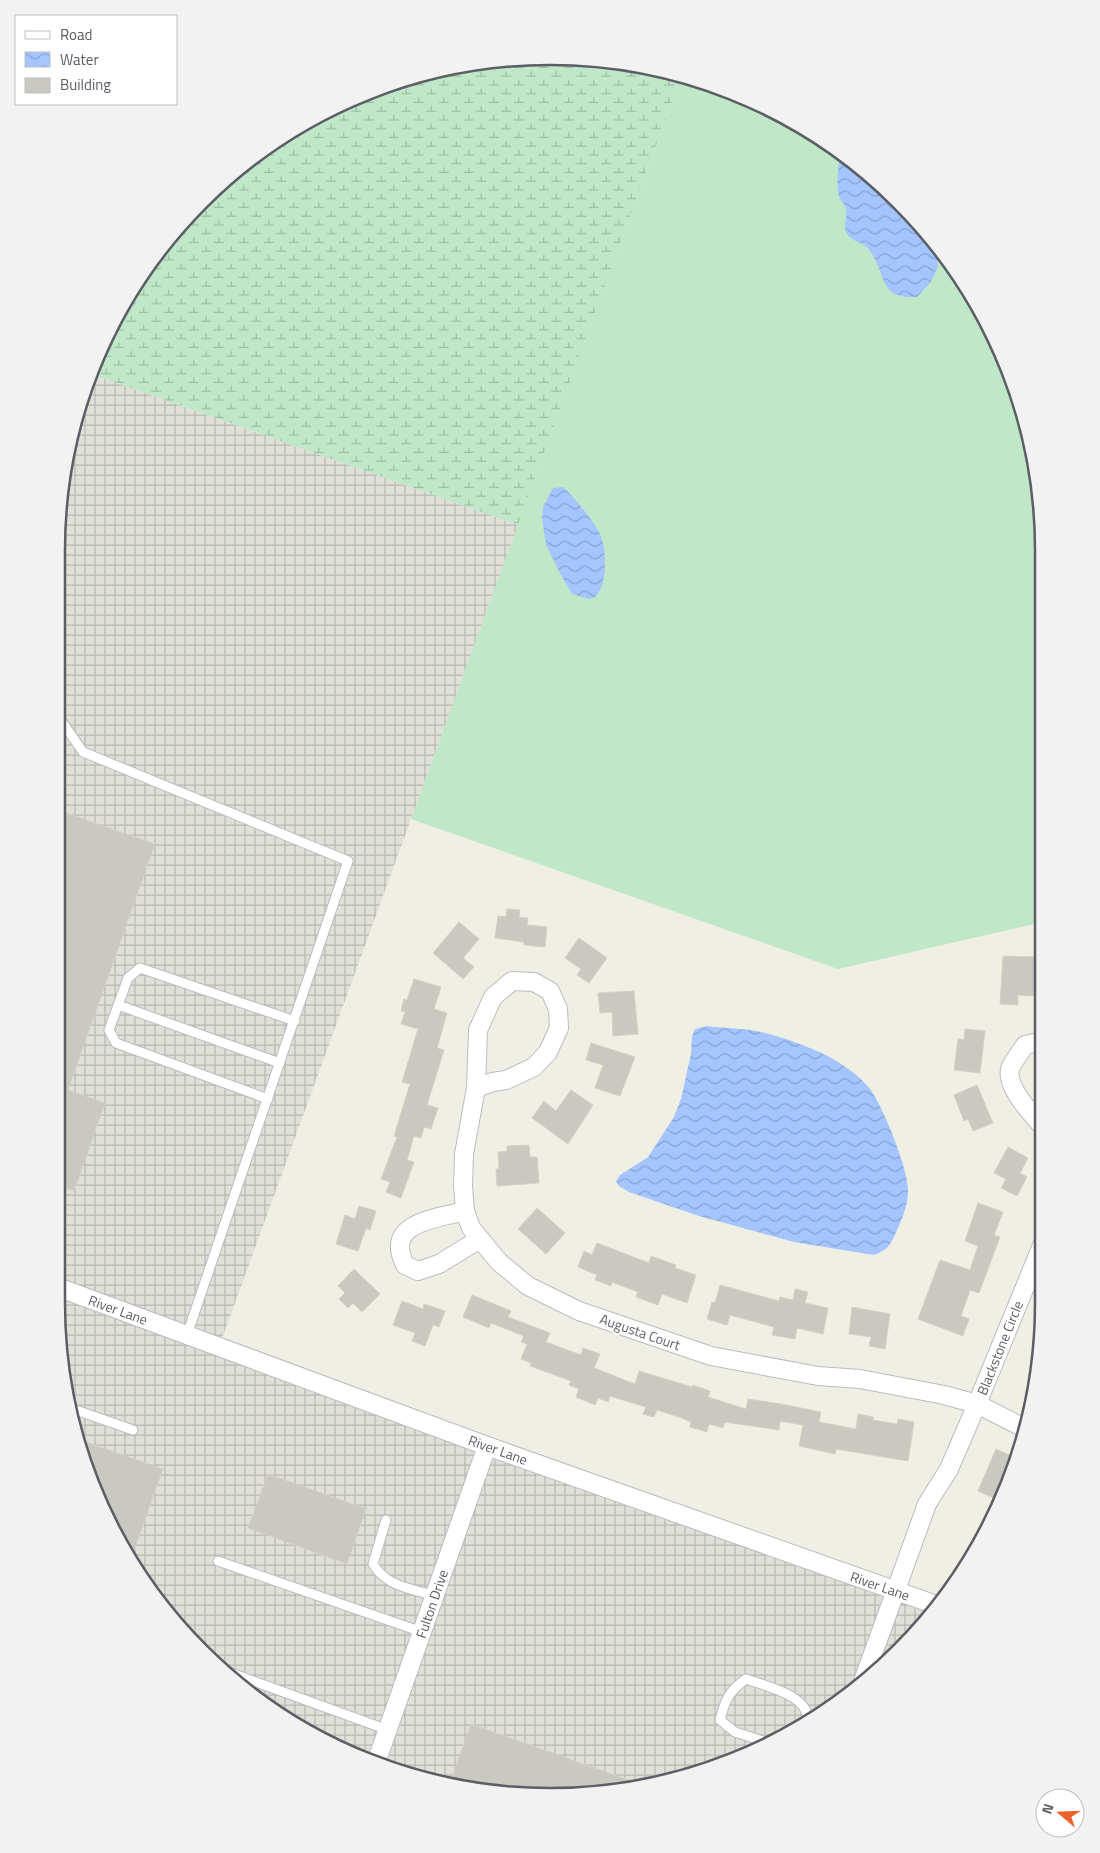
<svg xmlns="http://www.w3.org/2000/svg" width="1100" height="1853" viewBox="0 0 1100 1853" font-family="'Titillium Web',sans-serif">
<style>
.industrial{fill:url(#industrial-grid)}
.grass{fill:#c0e7c8}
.wetland{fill:url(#wetland-marsh)}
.water{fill:url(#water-waves)}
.building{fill:#cac9c1;stroke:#d4d2c2}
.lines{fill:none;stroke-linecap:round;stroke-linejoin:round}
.service-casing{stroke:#bbbcc3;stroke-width:11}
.minor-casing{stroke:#bbbcc3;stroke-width:20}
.service{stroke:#fff;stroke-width:9}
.minor{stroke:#fff;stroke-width:18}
.labels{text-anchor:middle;stroke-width:4;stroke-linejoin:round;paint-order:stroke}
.street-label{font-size:14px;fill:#5c5e65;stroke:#fff}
.rim{fill:none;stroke:#5c5e65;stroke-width:2.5}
</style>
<defs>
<pattern id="industrial-grid" width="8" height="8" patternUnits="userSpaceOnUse" patternTransform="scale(1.25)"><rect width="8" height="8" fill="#e0e0d8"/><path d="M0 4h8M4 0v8" fill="none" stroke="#b9b9b3"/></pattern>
<pattern id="wetland-marsh" width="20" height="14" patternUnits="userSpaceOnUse" patternTransform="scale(1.25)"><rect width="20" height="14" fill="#c0e7c8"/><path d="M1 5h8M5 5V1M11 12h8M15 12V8" fill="none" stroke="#9fbea6"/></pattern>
<pattern id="water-waves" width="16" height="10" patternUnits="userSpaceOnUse" patternTransform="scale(1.25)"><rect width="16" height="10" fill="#a4c5ff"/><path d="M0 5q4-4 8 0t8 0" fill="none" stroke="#89a3d2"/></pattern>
</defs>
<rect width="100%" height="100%" fill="#efefe4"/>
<path class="industrial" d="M 91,374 L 518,525 L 219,1347 L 939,1606 L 921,1629 L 851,1695 L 797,1731 L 709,1770 L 646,1787 L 550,1797 L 422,1780 L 332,1746 L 275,1713 L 201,1652 L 158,1603 L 107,1522 L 82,1461 L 61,1368 L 57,517 L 82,392 Z"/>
<path class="grass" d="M 681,76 L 739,94 L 824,139 L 899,201 L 977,303 L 1018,392 L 1043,517 L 1043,922 L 838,969 L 411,819 Z"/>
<path class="wetland" d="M 550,56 L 646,66 L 681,76 L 518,525 L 91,374 L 139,276 L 201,201 L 275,140 L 361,94 L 453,66 Z"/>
<g class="water">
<path d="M 841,153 L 885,189 L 890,200 L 899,206 L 914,228 L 924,235 L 937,253 L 938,266 L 931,282 L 917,297 C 879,299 887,278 872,254 C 866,242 860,245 851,238 C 840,230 848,220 846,209 C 845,204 840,201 839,196 C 836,184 838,165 841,153 Z"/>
<path d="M 563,487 C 574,497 592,519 599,532 C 607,546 608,584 596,596 C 594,598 591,598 589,599 L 572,594 L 561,575 L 546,545 L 542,518 L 543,507 L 553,488 Z"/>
<path d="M 706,1026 C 722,1028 740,1028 756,1031 C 778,1035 818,1049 838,1062 C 849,1069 862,1078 870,1089 C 882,1104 910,1172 908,1192 C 908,1203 903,1217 898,1228 C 891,1243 890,1249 874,1255 L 794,1242 L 699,1216 L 629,1192 L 619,1186 L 616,1181 L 620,1175 L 648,1157 L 674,1117 L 681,1099 L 691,1054 L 692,1036 L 695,1029 Z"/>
</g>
<g class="building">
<path d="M 58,810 L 155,844 L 68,1090 L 105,1103 L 74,1191 L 60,1186 Z"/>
<path d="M 507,909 L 520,910 L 519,917 L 528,918 L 527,925 L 547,927 L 545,947 L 524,945 L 524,942 L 495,938 L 498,916 L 506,917 Z"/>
<path d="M 459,922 L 479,939 L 463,958 L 474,967 L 463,979 L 433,953 Z"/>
<path d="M 579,938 L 607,958 L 589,983 L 577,975 L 581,969 L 565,958 Z"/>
<path d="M 1003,956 L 1036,957 L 1034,996 L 1018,995 L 1018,1005 L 1000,1004 Z"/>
<path d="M 414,979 L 441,987 L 434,1009 L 447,1013 L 437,1048 L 444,1050 L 427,1105 L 438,1108 L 431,1129 L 424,1127 L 421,1138 L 414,1136 L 407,1160 L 414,1162 L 401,1198 L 386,1192 L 390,1182 L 381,1179 L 397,1137 L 394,1136 L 410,1084 L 402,1082 L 418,1029 L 401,1024 L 405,1012 L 401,1011 L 404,999 L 407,1000 Z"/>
<path d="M 634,991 L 638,1034 L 613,1036 L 612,1012 L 600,1013 L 598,993 Z"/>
<path d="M 965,1029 L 985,1031 L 980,1073 L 954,1070 L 958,1039 L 964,1040 Z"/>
<path d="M 591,1043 L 635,1057 L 620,1096 L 595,1088 L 603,1065 L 586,1060 Z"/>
<path d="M 977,1085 L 993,1123 L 973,1131 L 968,1119 L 964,1121 L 954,1095 Z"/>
<path d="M 571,1090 L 593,1105 L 568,1144 L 532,1118 L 544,1101 L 556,1111 Z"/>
<path d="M 529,1145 L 530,1157 L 537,1157 L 539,1183 L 497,1186 L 496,1169 L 499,1169 L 498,1152 L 507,1151 L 507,1146 Z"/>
<path d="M 1008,1147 L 1028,1158 L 1020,1173 L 1027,1177 L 1017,1196 L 1001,1188 L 1006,1179 L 994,1173 Z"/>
<path d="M 978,1203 L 1003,1212 L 994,1235 L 1000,1237 L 979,1293 L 970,1290 L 961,1316 L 969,1319 L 963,1336 L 918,1319 L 940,1260 L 970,1270 L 978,1246 L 965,1241 Z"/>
<path d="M 359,1206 L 376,1211 L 370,1230 L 366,1228 L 358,1251 L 336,1244 L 345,1215 L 355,1219 Z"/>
<path d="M 537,1208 L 565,1233 L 546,1254 L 518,1229 Z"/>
<path d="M 597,1243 L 649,1263 L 651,1256 L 676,1265 L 675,1268 L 696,1275 L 687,1303 L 662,1294 L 658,1305 L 636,1297 L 638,1292 L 612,1282 L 611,1286 L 595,1280 L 597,1275 L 578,1267 L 584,1251 L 592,1255 Z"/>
<path d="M 354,1269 L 380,1294 L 362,1312 L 353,1303 L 348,1308 L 339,1299 L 345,1293 L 338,1286 Z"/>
<path d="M 720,1285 L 779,1301 L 780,1297 L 793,1300 L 795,1289 L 808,1292 L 805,1303 L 828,1308 L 823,1334 L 797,1328 L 795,1339 L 772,1335 L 774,1327 L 730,1315 L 727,1325 L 707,1319 L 712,1302 L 715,1303 Z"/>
<path d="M 472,1295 L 511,1311 L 508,1317 L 550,1333 L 546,1342 L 581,1355 L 583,1348 L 600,1354 L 594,1368 L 635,1384 L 639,1371 L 692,1387 L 693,1385 L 710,1391 L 708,1397 L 746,1409 L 748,1399 L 781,1404 L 821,1412 L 819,1422 L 856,1429 L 858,1414 L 873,1417 L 873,1420 L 897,1424 L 898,1419 L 914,1422 L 908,1461 L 836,1449 L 835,1454 L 799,1446 L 803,1425 L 780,1421 L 779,1430 L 725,1422 L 723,1428 L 709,1424 L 707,1432 L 690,1427 L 691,1422 L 682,1418 L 657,1410 L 654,1417 L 643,1414 L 646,1407 L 610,1396 L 608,1402 L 598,1398 L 595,1405 L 576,1397 L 579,1389 L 569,1385 L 571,1381 L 530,1366 L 531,1363 L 521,1359 L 527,1344 L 521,1342 L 524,1336 L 491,1323 L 489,1328 L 463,1317 Z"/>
<path d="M 402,1301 L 423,1309 L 424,1304 L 445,1311 L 439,1327 L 433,1325 L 425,1346 L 412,1341 L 415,1333 L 393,1325 Z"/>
<path d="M 852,1307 L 890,1314 L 885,1349 L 869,1346 L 871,1337 L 849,1334 Z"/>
<path d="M 77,1439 L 163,1469 L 131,1559 L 107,1522 L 82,1461 Z"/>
<path d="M 996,1449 L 1018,1459 L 998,1500 L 978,1491 Z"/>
<path d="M 268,1474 L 366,1509 L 347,1564 L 248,1528 Z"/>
<path d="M 471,1724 L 648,1787 L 550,1797 L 450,1783 Z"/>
</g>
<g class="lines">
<defs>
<g id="service">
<path d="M 58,716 L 83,752 L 348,861 L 187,1335"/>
<path d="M 118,1005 L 280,1063"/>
<path d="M 268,1099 L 116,1043 L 109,1030 L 128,978 L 140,968 L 295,1021"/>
<path d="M 70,1408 L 133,1430"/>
<path d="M 386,1520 L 373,1564 C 387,1587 410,1588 435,1596"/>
<path d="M 218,1561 L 422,1632"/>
<path d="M 223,1670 L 388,1730"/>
<path d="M 769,1743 L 735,1732 L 720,1720 C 725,1700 729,1691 746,1679 C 765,1686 814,1696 807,1724"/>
</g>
<g id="minor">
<path d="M 1043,1041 L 1025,1045 C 1021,1052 1013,1061 1010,1069 C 1006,1088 1032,1114 1043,1127"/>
<path d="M 476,1088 L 493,1082 L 506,1080 L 534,1067 L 548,1052 L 559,1028 L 558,1009 L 550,991 L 534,982 L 512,981 L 493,997 L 478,1030 L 476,1088 L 464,1154 L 463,1186 L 465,1211 L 471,1228 L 499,1262 L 528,1286 L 579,1311 L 711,1356 L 818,1376 L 860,1379 L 944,1395 L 977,1404 L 1024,1428"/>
<path d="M 465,1211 C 435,1219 384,1222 405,1265 L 418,1271 L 439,1264 L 480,1239"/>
<path d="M 60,1288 L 487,1446 L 939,1606"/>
<path d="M 862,1684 L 927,1504 L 949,1469 L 977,1404 L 1043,1243"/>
<path d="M 376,1763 L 487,1446"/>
</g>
</defs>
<use href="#service" class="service-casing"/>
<use href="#minor" class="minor-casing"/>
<use href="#service" class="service"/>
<use href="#minor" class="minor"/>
</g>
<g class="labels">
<g class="street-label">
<text transform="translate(118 1310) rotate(20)" y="5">River Lane</text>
<text transform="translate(640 1332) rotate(19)" y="5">Augusta Court</text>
<text transform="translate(1000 1348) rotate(-68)" y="5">Blackstone Circle</text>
<text transform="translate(498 1450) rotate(20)" y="5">River Lane</text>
<text transform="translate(880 1586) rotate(19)" y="5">River Lane</text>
<text transform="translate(432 1604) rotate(-71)" y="5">Fulton Drive</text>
</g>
</g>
<path d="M0 0H1100V1853H0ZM550 65H550A485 485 0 0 1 1035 550V1303A485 485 0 0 1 550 1788H550A485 485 0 0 1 65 1303V550A485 485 0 0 1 550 65Z" fill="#f2f2f3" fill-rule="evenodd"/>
<path class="rim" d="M550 65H550A485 485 0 0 1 1035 550V1303A485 485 0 0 1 550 1788H550A485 485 0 0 1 65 1303V550A485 485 0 0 1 550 65Z"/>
<rect x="15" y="15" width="162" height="90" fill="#ffffff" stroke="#bebfc1"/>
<rect x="25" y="31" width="25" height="8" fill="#ffffff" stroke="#bebfc1"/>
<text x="60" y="40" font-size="15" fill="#5c5e65">Road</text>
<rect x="25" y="52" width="25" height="15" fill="url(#water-waves)" stroke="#bebfc1"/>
<text x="60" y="65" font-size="15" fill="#5c5e65">Water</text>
<rect x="25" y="78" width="25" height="15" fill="#cac9c1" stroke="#bebfc1"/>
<text x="60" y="90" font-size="15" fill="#5c5e65">Building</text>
<g transform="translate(1060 1813) rotate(289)"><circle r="24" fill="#ffffff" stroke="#bebfc1"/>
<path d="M0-4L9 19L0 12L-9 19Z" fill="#ed622b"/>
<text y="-8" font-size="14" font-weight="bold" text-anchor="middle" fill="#5c5e65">N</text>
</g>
</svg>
